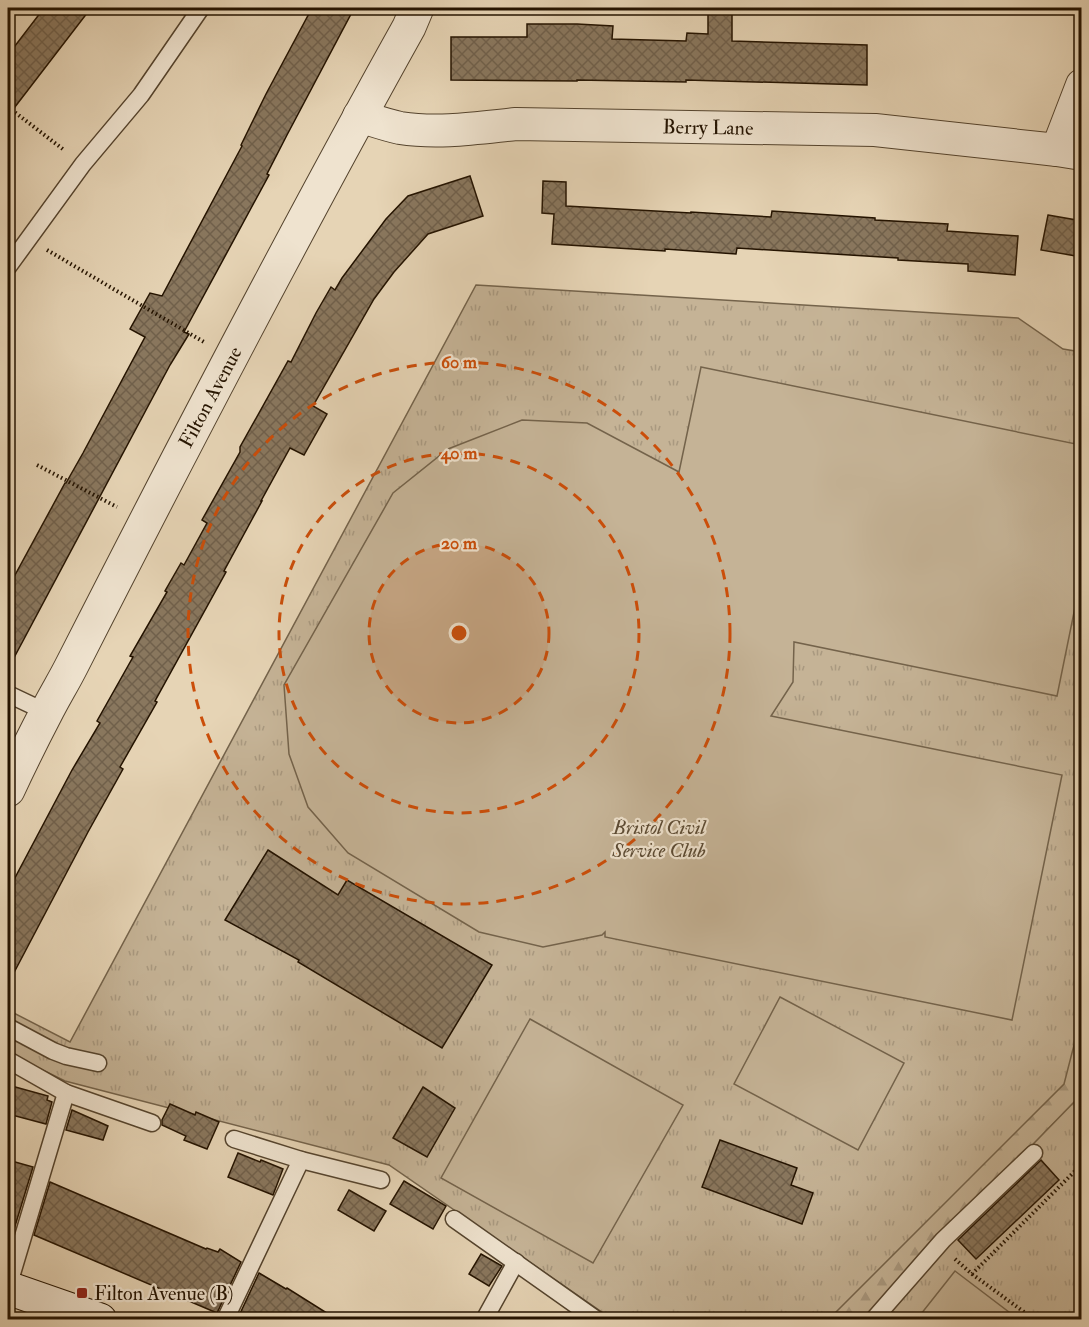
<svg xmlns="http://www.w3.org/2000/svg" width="1089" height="1327" viewBox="0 0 1089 1327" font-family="'IM FELL Double Pica',serif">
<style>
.forest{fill:url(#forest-firs);stroke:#74634b;stroke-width:1.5}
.park{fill:url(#park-tufts);stroke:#74634b;stroke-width:1.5}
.pitch{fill:#c5b396;stroke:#74634b;stroke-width:1.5}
.building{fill:url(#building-cross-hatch);stroke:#241300;stroke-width:1.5}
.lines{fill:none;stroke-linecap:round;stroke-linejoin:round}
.service-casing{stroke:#54432d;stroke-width:19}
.minor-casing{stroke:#54432d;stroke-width:34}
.tertiary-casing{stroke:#54432d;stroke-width:35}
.secondary-casing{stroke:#241300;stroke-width:35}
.path{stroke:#241300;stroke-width:4;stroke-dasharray:1.5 3;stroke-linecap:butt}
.service{stroke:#efe3cf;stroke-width:16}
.minor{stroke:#efe3cf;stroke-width:32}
.tertiary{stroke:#efe3cf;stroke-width:33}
.secondary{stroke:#efe3cf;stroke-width:33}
.ring{fill:none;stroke:#cb4e0a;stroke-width:3;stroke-dasharray:10 8}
.poi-dot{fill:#8f2418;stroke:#efe3cf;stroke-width:2}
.labels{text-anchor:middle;stroke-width:4.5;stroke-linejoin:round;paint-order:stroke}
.street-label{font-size:20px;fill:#241300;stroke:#efe3cf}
.park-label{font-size:20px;font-style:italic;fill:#5c4b34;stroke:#efe3cf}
.poi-label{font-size:20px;fill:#241300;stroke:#efe3cf;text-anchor:start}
.centre{fill:#cb4e0a;stroke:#efe3cf;stroke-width:3}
.ring-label{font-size:18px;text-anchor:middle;font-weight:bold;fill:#cb4e0a;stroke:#efe3cf;stroke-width:4.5;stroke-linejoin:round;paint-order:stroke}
</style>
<defs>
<pattern id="forest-firs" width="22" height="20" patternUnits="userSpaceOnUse" patternTransform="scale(1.5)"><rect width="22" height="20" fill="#c5b396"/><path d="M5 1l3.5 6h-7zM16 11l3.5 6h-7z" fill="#a99980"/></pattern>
<pattern id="park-tufts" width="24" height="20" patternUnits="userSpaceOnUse" patternTransform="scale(1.5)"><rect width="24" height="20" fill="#c5b396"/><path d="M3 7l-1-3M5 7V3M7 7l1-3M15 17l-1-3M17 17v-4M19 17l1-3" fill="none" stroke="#a99980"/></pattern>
<pattern id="building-cross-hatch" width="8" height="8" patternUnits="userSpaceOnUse" patternTransform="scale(1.5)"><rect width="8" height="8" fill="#89775e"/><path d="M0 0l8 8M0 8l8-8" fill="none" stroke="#70604b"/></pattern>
</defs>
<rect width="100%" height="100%" fill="#e6d4b5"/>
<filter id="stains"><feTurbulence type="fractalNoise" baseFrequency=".00333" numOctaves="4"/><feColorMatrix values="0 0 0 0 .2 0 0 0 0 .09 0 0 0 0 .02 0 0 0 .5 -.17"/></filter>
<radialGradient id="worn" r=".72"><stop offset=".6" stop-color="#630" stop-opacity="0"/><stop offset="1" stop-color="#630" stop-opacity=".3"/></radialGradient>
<path class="forest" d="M 1081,972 L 1081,1095 L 863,1319 L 814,1320 Z"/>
<g class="park">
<path d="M 476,285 L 1018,318 L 1063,349 L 1081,352 L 1081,1018 L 1064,1084 L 829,1319 L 612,1319 L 389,1165 L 65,1081 L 8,1053 L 8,1010 L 70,1042 Z"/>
<path d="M 1081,1095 L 1081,1319 L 862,1320 Z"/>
</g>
<g class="pitch">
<path d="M 701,367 L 1081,445 L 1081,578 L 1057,696 L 794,642 L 793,682 L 771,716 L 1062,775 L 1012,1020 L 605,937 L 605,932 L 602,935 L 543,947 L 479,932 L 348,853 L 308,807 L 289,754 L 284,685 L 393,493 L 448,449 L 522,420 L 587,423 L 679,472 Z"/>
<path d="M 780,997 L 904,1063 L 858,1150 L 734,1084 Z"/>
<path d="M 530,1019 L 683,1105 L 593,1263 L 441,1178 Z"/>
<path d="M 955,1271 L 1018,1319 L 917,1319 Z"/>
</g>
<g class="building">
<path d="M 44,8 L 91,8 L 8,116 L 8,55 Z"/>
<path d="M 312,8 L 338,8 L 351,14 L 287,135 L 267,174 L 269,175 L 184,332 L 189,334 L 170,365 L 8,669 L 8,588 L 65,483 L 66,483 L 83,453 L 145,337 L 130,329 L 150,293 L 162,296 L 242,146 L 241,145 L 266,94 Z"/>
<path d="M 708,9 L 732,9 L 732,41 L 867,45 L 867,85 L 686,80 L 686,82 L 577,80 L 577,81 L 451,80 L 451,37 L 527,37 L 527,24 L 577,24 L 613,26 L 612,39 L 686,41 L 687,33 L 708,34 Z"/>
<path d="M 470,176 L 483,216 L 428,234 L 394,272 L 374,299 L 313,406 L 327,414 L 304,455 L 290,448 L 261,501 L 262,501 L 224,571 L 226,572 L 155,701 L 157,702 L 120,767 L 123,769 L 88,832 L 8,984 L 8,891 L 72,770 L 100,723 L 97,721 L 133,657 L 130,656 L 167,592 L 165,591 L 181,563 L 184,565 L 207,523 L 202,520 L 240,452 L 240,447 L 288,361 L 291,362 L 316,313 L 331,287 L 335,290 L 342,278 L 386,219 L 408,196 Z"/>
<path d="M 543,181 L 566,182 L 566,206 L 691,213 L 691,212 L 771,217 L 772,211 L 875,218 L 875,220 L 948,224 L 947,231 L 1018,236 L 1015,275 L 968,271 L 968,264 L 898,260 L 898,258 L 737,248 L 736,254 L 665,249 L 665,251 L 552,244 L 554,214 L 542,213 Z"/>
<path d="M 1048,215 L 1082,221 L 1082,257 L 1041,250 Z"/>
<path d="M 268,850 L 338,895 L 347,880 L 492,965 L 442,1048 L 298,962 L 299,960 L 225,920 Z"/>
<path d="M 8,1085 L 48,1096 L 47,1100 L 52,1102 L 46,1124 L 8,1114 Z"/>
<path d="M 423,1087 L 455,1108 L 427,1157 L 393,1138 Z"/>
<path d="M 170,1104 L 195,1115 L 196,1112 L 219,1122 L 207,1149 L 184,1140 L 186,1136 L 162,1125 L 162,1120 Z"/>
<path d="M 72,1110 L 108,1126 L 103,1140 L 66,1130 Z"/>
<path d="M 720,1140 L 797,1168 L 791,1185 L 813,1193 L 802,1224 L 702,1187 Z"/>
<path d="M 238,1153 L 260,1162 L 261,1160 L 283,1169 L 273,1195 L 228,1177 Z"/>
<path d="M 8,1160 L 33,1167 L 12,1236 L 8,1236 Z"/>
<path d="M 1041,1160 L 1059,1180 L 976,1259 L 958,1240 Z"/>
<path d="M 404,1181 L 446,1206 L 433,1229 L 390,1204 Z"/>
<path d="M 50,1182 L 206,1249 L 207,1248 L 218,1252 L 220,1249 L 241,1262 L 217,1313 L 34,1235 Z"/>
<path d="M 349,1190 L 386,1211 L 374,1231 L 338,1210 Z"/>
<path d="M 481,1254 L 502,1266 L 489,1286 L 469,1274 Z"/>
<path d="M 259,1273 L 286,1289 L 287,1288 L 338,1320 L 237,1320 Z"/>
</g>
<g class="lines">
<defs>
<g id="service">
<path d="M 8,267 L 83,164 L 141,95 L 201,8"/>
<path d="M 8,694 L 46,712"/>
<path d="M 8,1027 L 53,1051 L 66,1056 L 98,1063"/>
<path d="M 8,1060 L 66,1093 L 152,1123"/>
<path d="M 234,1139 L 301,1160 L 381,1180"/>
<path d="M 454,1219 L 597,1320"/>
<path d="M 8,1287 L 66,1093"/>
<path d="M 225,1320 L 301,1160"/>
<path d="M 484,1320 L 516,1262"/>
<path d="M 873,1320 L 943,1240 L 1034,1153"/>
</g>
<g id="minor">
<path d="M 359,116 C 372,120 386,125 400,128 C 439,134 477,128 516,124 L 875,130 L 1057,150 L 1082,154"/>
<path d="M 1057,150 L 1082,85"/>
</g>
<path id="tertiary" d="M 8,790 C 20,764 33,738 46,713 C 54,697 64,681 72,665 C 181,451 292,237 409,27 L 417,8"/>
<path id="secondary" d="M 8,1288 L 100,1320"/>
</defs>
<use href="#service" class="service-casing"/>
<use href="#minor" class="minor-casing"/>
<use href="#tertiary" class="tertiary-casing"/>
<use href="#secondary" class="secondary-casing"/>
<g class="path">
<path d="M 8,107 L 64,150"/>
<path d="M 47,250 L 204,342"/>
<path d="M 37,465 L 117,507"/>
<path d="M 955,1259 L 972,1274 L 1076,1170 L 1082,1159"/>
<path d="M 972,1274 L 1035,1320"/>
</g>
<use href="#service" class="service"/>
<use href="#minor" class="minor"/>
<use href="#tertiary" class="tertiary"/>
<use href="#secondary" class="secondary"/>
</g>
<circle cx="459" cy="633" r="90" fill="#cb4e0a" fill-opacity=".12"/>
<g class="ring">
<circle cx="459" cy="633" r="90"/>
<circle cx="459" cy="633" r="180"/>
<circle cx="459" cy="633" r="271"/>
</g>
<rect class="poi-dot" x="76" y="1287" width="12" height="12" rx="3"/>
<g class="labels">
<g class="street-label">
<text transform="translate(708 127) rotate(1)" y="7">Berry Lane</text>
<text transform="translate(210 397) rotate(-62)" y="7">Filton Avenue</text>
</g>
<g class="park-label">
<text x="659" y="834">Bristol Civil<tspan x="659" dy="23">Service Club</tspan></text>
</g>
<g class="poi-label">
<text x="94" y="1300">Filton Avenue (B)</text>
</g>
</g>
<circle cx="459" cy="633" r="9" class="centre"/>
<g class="ring-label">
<text x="459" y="368">60 m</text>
<text x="459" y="459">40 m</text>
<text x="459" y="549">20 m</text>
</g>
<rect width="1089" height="1327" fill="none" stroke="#e6d4b5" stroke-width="30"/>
<rect x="9" y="9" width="1071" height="1309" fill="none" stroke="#241300" stroke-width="3"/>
<rect x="15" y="15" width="1059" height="1297" fill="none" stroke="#241300" stroke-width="1.5"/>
<rect width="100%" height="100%" filter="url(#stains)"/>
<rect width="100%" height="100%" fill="url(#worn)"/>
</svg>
